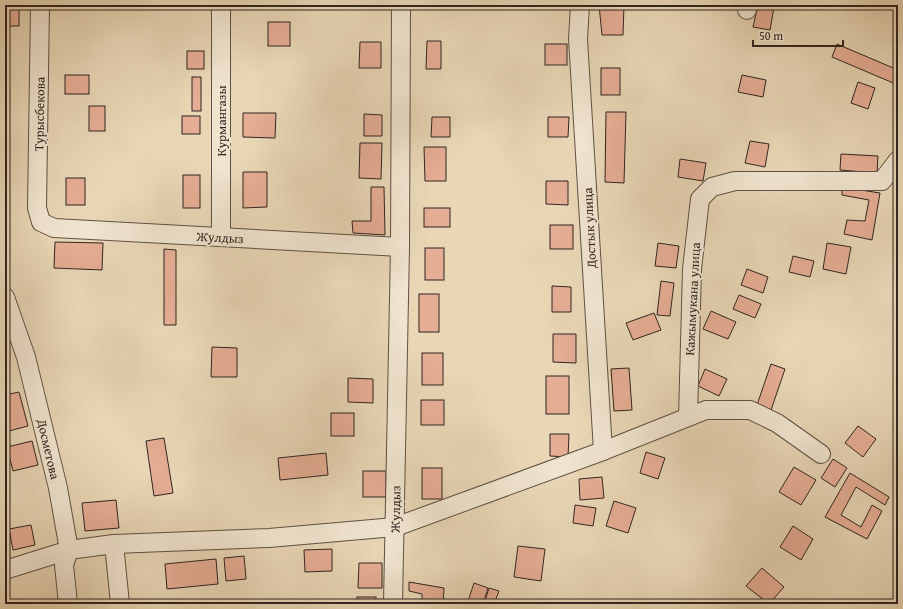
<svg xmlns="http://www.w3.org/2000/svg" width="903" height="609" viewBox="0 0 903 609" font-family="'Gentium Book Plus',serif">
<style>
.building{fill:#e5ad94;stroke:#312520}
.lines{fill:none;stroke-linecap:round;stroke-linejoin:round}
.minor-casing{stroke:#5f5145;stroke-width:20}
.minor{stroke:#f0e4cf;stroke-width:18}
.labels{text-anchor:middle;stroke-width:4;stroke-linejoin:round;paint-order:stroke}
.street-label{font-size:13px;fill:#312520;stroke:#f0e4cf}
</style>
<rect width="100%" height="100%" fill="#e8d6b5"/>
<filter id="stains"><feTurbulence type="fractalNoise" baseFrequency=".005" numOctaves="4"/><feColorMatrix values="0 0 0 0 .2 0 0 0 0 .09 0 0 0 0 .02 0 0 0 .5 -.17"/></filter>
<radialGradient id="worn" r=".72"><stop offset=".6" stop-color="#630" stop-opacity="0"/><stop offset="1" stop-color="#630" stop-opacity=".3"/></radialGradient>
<g class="building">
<rect x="5" y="5" width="14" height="21"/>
<path d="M 599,5 L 661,5 L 661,9 L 624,5 L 623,35 L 602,35 Z"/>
<path d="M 758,5 L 774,7 L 770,30 L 753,27 Z"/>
<rect x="268" y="22" width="22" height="24"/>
<path d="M 427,41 L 441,41 L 441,69 L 426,69 Z"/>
<path d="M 360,42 L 381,42 L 381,68 L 359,68 Z"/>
<rect x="545" y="44" width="22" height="21"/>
<path d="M 837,44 L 898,70 L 898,85 L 832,57 Z"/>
<rect x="187" y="51" width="17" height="18"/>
<rect x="601" y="68" width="19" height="27"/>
<rect x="65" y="75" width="24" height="19"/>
<path d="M 742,75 L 766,80 L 763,97 L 738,92 Z"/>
<rect x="192" y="77" width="9" height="34"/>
<path d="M 858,82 L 875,88 L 868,109 L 851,103 Z"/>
<rect x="89" y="106" width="16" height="25"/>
<path d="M 606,112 L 626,112 L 624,183 L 605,182 Z"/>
<path d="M 243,113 L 276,113 L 275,138 L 243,137 Z"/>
<path d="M 364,114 L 382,115 L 382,136 L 364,136 Z"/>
<rect x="182" y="116" width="18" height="18"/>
<path d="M 432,117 L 450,117 L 450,137 L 431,137 Z"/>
<path d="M 548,117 L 569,117 L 568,137 L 548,137 Z"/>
<path d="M 750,141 L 769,144 L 765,167 L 745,163 Z"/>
<path d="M 360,143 L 382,143 L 381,179 L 359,178 Z"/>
<path d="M 424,147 L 446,147 L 446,181 L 425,181 Z"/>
<path d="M 841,154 L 878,156 L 877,173 L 840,170 Z"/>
<path d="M 680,159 L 706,163 L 703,181 L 678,177 Z"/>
<path d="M 243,172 L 267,172 L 267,207 L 243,208 Z"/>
<rect x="183" y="175" width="17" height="33"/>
<rect x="66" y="178" width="19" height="27"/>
<path d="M 546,181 L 568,181 L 568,205 L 546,204 Z"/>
<path d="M 371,187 L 384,187 L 385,235 L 353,233 L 352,221 L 371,221 Z"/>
<path d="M 842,187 L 880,193 L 872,240 L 844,234 L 847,220 L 865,221 L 869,200 L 842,195 Z"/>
<rect x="424" y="208" width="26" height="19"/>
<rect x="550" y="225" width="23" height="24"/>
<path d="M 55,242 L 103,243 L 102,270 L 54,268 Z"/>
<path d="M 658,243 L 679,246 L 676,268 L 655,266 Z"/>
<path d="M 827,243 L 851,247 L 846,274 L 823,269 Z"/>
<rect x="425" y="248" width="19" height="32"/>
<path d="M 164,249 L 176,250 L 176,325 L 164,325 Z"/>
<path d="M 793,256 L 814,261 L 810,277 L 789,272 Z"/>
<path d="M 747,269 L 768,277 L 763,293 L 741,285 Z"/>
<path d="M 661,281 L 674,283 L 670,316 L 657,315 Z"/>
<path d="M 552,286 L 571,287 L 571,312 L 552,312 Z"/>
<rect x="419" y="294" width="20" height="38"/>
<path d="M 739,295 L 761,304 L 755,318 L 733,309 Z"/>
<path d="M 711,311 L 736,322 L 728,339 L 703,329 Z"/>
<path d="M 654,313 L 661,330 L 633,340 L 626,323 Z"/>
<path d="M 553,334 L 576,334 L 576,363 L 553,362 Z"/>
<path d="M 212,347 L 237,348 L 237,377 L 211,377 Z"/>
<rect x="422" y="353" width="21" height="32"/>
<path d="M 771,364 L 785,369 L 771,410 L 757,405 Z"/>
<path d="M 629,368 L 632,410 L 614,411 L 611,369 Z"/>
<path d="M 705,369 L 727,379 L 719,396 L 698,386 Z"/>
<rect x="546" y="376" width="23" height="38"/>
<path d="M 348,378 L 373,379 L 373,403 L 348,402 Z"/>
<path d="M 19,392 L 28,426 L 5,432 L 5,395 Z"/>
<rect x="421" y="400" width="23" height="25"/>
<rect x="331" y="413" width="23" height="23"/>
<path d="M 858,426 L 876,439 L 863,457 L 845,443 Z"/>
<path d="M 550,434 L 569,434 L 568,457 L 550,456 Z"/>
<path d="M 164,438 L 173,493 L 154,496 L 146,441 Z"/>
<path d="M 32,441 L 38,465 L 13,471 L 7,447 Z"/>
<path d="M 646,452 L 665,458 L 658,479 L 640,473 Z"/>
<path d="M 326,453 L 328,475 L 280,480 L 278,458 Z"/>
<path d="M 833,459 L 847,468 L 835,487 L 821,478 Z"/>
<path d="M 794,467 L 816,480 L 801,505 L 779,492 Z"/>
<rect x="422" y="468" width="20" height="31"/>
<rect x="363" y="471" width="23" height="26"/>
<path d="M 850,473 L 889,497 L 885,505 L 856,487 L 841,515 L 861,527 L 872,505 L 882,511 L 867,539 L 825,517 Z"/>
<path d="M 602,477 L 604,498 L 580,500 L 579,479 Z"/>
<path d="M 116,500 L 119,528 L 85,531 L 82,503 Z"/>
<path d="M 614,501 L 636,508 L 628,533 L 606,526 Z"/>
<path d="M 575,505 L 596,508 L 593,526 L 573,523 Z"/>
<path d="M 31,525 L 35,545 L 13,550 L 9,529 Z"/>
<path d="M 793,526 L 813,539 L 801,560 L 780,547 Z"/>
<path d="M 518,546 L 545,549 L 541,581 L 514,577 Z"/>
<path d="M 332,549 L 332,571 L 305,572 L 304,550 Z"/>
<path d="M 244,556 L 246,579 L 226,581 L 224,558 Z"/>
<path d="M 216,559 L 218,584 L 167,589 L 165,564 Z"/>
<path d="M 359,563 L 382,563 L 382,588 L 358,588 Z"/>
<path d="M 762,568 L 784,587 L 769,604 L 746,586 Z"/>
<path d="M 409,582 L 444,588 L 443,604 L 422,604 L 422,594 L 409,591 Z"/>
<path d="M 474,583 L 488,588 L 483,604 L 467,604 Z"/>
<path d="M 489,588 L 499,591 L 494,604 L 484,604 Z"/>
<rect x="357" y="597" width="19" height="7"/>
</g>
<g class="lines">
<defs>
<g id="minor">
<path d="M 40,5 L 37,208 L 41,222 L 54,228 L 400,247"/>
<path d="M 580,5 L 578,39 L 603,451"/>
<path d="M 747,10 L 747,5"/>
<path d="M 221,237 L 221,5"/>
<path d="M 5,297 L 26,357 L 58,488 L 69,550 L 64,565 L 68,604"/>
<path d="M 688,417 L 692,269 L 700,199 L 712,187 L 735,181 L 882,181 L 898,160"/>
<path d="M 114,544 L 120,604"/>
<path d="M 5,570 L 69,550 L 114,544 L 269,538 L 395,527 L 603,451 L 706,410 L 750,410 L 777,423 L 821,454"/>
<path d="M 393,604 L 400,247 L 401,5"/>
</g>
</defs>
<use href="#minor" class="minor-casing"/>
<use href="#minor" class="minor"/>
</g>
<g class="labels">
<g class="street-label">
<text transform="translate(39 114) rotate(-89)" y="5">Турысбекова</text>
<text transform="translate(221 121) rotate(-90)" y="5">Курмангазы</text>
<text transform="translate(589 228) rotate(-93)" y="5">Достык улица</text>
<text transform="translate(220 237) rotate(3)" y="5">Жулдыз</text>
<text transform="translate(692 299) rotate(-87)" y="5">Кажымукана улица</text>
<text transform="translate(49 449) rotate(77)" y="5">Досметова</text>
<text transform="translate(395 509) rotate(-89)" y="5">Жулдыз</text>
</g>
</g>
<rect width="903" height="609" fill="none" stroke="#e8d6b5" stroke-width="20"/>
<rect x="6" y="6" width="891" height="597" fill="none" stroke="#312520" stroke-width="2"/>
<rect x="10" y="10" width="883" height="589" fill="none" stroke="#312520"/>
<path d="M753 40v6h90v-6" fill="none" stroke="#312520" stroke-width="2"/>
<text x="759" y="40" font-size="12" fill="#312520" stroke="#f0e4cf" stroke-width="3" paint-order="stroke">50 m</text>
<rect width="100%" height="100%" filter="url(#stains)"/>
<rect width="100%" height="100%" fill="url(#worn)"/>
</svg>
